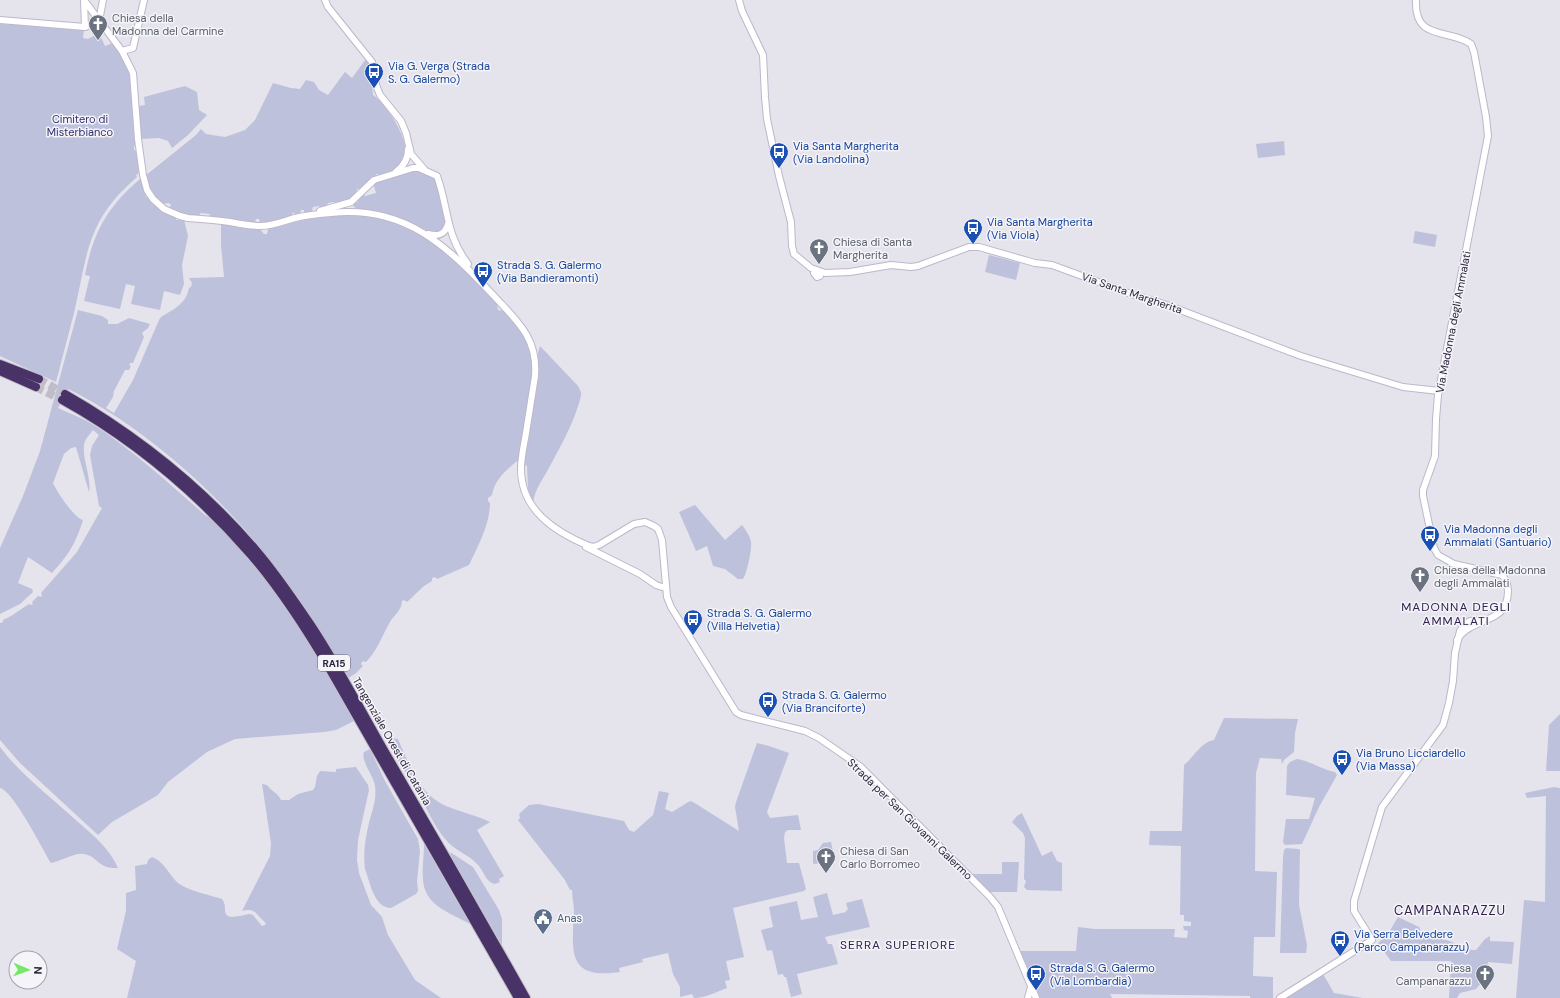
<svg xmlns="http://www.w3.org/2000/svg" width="1560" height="998" viewBox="0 0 1560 998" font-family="'DM Sans',sans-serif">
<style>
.green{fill:#bec1dc}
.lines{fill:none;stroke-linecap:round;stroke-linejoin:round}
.highway-tunnel{stroke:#c0bdc9;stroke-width:8;stroke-dasharray:8 4;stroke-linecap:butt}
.secondary-casing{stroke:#bdb7cb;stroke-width:8}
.highway-casing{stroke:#c0bdc4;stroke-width:10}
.secondary{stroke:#fff;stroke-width:6}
.highway{stroke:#483267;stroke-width:8}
.labels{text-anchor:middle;stroke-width:3;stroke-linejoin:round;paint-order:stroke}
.shield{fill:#f4f4f9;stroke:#696275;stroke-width:1}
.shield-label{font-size:10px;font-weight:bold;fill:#2d243c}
.worship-label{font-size:11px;fill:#5b616d;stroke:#f4f4f9;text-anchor:start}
.transit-label{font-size:11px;fill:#164399;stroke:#f4f4f9;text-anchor:start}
.park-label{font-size:11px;fill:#323171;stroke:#f4f4f9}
.street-label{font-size:11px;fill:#2d243c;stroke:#f4f4f9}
.service-label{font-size:11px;fill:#4e5e75;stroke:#f4f4f9;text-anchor:start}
.neighbourhood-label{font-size:12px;letter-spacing:1px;fill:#32214d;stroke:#f4f4f9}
.quarter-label{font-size:13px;letter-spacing:1px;fill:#32214d;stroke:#f4f4f9}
</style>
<rect width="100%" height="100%" fill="#e5e3ec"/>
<g class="green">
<path d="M 0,23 L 6,23 L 7,25 L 11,23 L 84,29 L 83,38 L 88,39 L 99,33 L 105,46 L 113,43 L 126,62 L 130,71 L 136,145 L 134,146 L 134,150 L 136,151 L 140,170 L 138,170 L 139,173 L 136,175 L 137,177 C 86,221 88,253 74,313 C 68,336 62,359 56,382 L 0,356 Z"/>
<path d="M 366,59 L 370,67 L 373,95 C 387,105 413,143 404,162 C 399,170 389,173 380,176 L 378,174 L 376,174 L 376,177 L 373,176 L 373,178 L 359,189 L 358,188 L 356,191 L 357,192 L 351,200 L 335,205 L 334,202 L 328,203 L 326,207 L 321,209 L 319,206 L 313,207 L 312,211 L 304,213 L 304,210 L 301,210 L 300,214 L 296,215 L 293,212 L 292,216 L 264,223 L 260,223 L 259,219 L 256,219 L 255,223 L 209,217 L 210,214 L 201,213 L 198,216 L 175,212 L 169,209 L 171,205 L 169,203 L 163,204 C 153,196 149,188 145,176 L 196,135 L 201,129 L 206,134 L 225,137 L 245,130 L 255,120 L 273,83 L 291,88 L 300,89 L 306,80 L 314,82 L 319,90 L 328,95 L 345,72 L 352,78 Z"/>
<path d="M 185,86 L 197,92 L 199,110 L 207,115 L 188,135 L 172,148 L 168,141 L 159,138 L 141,139 L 138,106 L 145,105 L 144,97 Z"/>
<path d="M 1284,141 L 1285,155 L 1258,158 L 1256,144 Z"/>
<path d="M 416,170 L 434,177 L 436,180 L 446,223 L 443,231 L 432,233 L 412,223 L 393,216 L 358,209 L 354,207 L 353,203 L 358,202 L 357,199 L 363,192 L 365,196 L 376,193 L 373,183 Z"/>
<path d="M 140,179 L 142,183 L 146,197 L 149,198 L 176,217 L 176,220 L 184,220 L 188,236 L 182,265 L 184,284 L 180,295 L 164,291 L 160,310 L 131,304 L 135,286 L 126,284 L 120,309 L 84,301 L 90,276 L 85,275 C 93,233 107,207 140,179 Z"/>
<path d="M 359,215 L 391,221 L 417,232 L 452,256 L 451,259 L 456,260 L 497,304 L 498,310 L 504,311 C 524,333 536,350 531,381 L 537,381 L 539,378 L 538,353 L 540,346 L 578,386 L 581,392 L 581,396 C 575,420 563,442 551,464 C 544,478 535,488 533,503 L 528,489 L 527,466 L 517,461 C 505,471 495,479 492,495 L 488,498 L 488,501 L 490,503 C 490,524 478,546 469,565 L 437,579 L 435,577 L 432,578 L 432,581 L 424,586 L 407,602 L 404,600 L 402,601 C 402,610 394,615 390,622 C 382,636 377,651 366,662 L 363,661 L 361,664 L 363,666 L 355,674 L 348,678 C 293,582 234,504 145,437 C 121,419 95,402 68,389 L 58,408 C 71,414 85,419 97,427 C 136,453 171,485 206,516 L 210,517 C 239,547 266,579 290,613 C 314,647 333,685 354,721 L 336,730 L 324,732 L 235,739 L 207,752 L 168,782 L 158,795 L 112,822 L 98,835 L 20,763 L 0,740 L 0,623 L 3,622 L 3,620 L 11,616 L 29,604 L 31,605 L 33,604 L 32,602 L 38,596 L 41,597 L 42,595 L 41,593 L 77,552 L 102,508 L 99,506 L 90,455 L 92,446 L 99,435 L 93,430 C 90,434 87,437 85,441 C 80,455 92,477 89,492 L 76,447 L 71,448 L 64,454 L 53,483 C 57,492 74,518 83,520 C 75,545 69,554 52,573 L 28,557 L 18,583 L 32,589 L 33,592 L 20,604 L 0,614 L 0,548 L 23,496 L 40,451 L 78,310 L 102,316 L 108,320 L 108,324 L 117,324 L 129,318 L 150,324 L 148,328 L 142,333 L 144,337 L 133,363 L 130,363 L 129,365 L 131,366 L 129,370 L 125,370 L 114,391 L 113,397 L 106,408 L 114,413 L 133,380 L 159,320 L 161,317 C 174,309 186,304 189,288 L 191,287 L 192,283 L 189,278 L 224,277 L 221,245 L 221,224 L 260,229 L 264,234 L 267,234 L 268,229 L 273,227 L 322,216 Z"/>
<path d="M 1415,231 L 1437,235 L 1435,247 L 1413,243 Z"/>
<path d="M 989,255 L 1020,263 L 1016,280 L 985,272 Z"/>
<path d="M 695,505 L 725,540 L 742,525 C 746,530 750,536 751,542 C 752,549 747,574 743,579 L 738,579 L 725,569 L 713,566 L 707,546 L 696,551 L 679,512 Z"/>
<path d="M 1560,714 L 1560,771 L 1546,771 L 1549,725 Z"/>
<path d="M 1224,718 L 1298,719 L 1295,733 L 1294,752 L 1284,760 L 1282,764 L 1281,759 L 1260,758 L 1256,773 L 1255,871 L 1277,872 L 1275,937 L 1254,937 L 1253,976 L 1273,977 L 1273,998 L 1250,998 L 1250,996 L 1110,994 L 1112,998 L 1040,998 L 1020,951 L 1076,951 L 1078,927 L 1095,929 L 1175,929 L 1174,937 L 1187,938 L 1188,931 L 1184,930 L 1183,926 L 1191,926 L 1191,922 L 1184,921 L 1184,915 L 1180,915 L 1181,846 L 1149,845 L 1150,831 L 1182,831 L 1184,765 C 1194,757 1201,742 1214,740 Z"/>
<path d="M 391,738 L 398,739 C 409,764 419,794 446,806 C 460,812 476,815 490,822 L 477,830 L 504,876 L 499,879 L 500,882 L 495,884 C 485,882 484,870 477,864 C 468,854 455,851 446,840 C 435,828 426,807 418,793 C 408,775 396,759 387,740 Z"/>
<path d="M 757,743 L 769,746 L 789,753 L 767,812 L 770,818 L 798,815 L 801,830 L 788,830 L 785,832 L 784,838 L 787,863 L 799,863 L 806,889 L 804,891 L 733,908 L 744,957 L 726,961 L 730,980 L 725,981 L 727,988 C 716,992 705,998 694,998 L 692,994 L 680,997 L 680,987 L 673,974 L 668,953 L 642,959 L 643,962 L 619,968 L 620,972 C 567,980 572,952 574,912 C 574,904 572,897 572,890 L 570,890 L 565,880 L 518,820 L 520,818 L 519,814 L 529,805 L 538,804 L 624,821 L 629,830 L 634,832 L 653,815 L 659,791 L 669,793 L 665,809 L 672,812 L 690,801 L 693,802 L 739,831 L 735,807 L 736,802 Z"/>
<path d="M 0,747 C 21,775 52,798 78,822 C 93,835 110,849 118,868 C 97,869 98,856 84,854 C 75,852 62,861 51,863 C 42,848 14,792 0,788 Z"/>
<path d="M 370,749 L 385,781 L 418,839 L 420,851 L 417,881 L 418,891 L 416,894 L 391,908 C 374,908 370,882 365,869 C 363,854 365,839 369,823 C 372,811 377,799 375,786 C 374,776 360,760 364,752 Z"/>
<path d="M 1297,759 C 1311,761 1322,770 1335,772 L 1337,775 L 1319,807 L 1302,844 L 1285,845 L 1283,842 L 1286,819 L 1309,819 L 1315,798 L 1286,795 L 1287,766 L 1290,762 Z"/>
<path d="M 356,767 L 368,785 L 369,790 L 358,840 L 357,860 L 359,873 L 371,905 L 382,917 L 388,935 L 415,980 L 441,998 L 127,998 L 136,961 L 117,949 L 126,911 L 126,893 L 136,890 L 135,866 L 147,864 L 148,860 L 152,857 C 164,861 169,875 178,883 C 188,891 210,895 222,899 C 225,903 225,906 225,911 C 226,922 244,914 250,914 L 253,915 L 262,926 L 265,925 L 266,923 C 256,915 256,907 242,911 L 270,856 L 271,843 L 262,784 L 267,785 C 271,791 278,793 281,800 L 289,800 L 298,794 L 313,790 L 315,787 L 317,776 L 320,771 L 336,772 L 336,769 Z"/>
<path d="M 1554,787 L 1560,788 L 1560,998 L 1516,998 L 1524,900 L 1545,902 L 1546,796 L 1527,798 L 1525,793 Z"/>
<path d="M 1022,813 L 1042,856 L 1052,851 L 1057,861 L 1062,863 L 1062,891 L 1027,890 L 1024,887 L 1026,881 L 1024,879 L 1025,838 L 1023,833 L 1012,822 L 1017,816 Z"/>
<path d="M 831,842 L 835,861 L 814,864 L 813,863 L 813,851 L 818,850 L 823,843 Z"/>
<path d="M 424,844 L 470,924 C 451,913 424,906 423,879 C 422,868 424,856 424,844 Z"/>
<path d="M 1286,848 L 1298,849 L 1300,850 L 1299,905 L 1307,945 L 1306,953 L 1280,953 L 1283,857 L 1284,850 Z"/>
<path d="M 450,852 L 473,867 L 499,910 L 502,919 L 502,945 L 452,858 Z"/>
<path d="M 1002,862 L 1019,862 L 1017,892 L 988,892 L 970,874 L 1002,874 Z"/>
<path d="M 827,893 L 833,915 L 846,912 L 846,910 L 848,910 L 846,903 L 862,899 L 870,927 L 825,937 L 828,944 L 832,944 L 838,964 L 797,974 L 802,994 L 791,997 L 786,977 L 784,977 L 783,974 L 778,975 L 772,950 L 767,951 L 761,930 L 773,927 L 769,907 L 797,901 L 801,920 L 818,917 L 813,897 Z"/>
<path d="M 1398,917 L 1419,927 L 1423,936 C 1433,936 1442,938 1452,942 C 1461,945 1466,951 1476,950 L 1485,939 L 1490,936 L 1490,941 L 1514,942 L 1512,964 L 1488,962 L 1486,980 L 1481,983 L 1476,989 L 1460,993 L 1457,998 L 1449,998 L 1451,961 L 1391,961 L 1378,943 L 1388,934 Z"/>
<path d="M 1323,974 L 1334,993 L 1363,998 L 1285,998 Z"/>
</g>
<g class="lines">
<g class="highway-tunnel">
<path d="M 39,379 L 65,394"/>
<path d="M 36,387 L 62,400"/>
</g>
<defs>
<g id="secondary">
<path d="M 84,0 L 122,51 L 133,73 L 138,139 L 143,175 L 147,190 L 153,199 L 164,209 L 180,216 L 188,218 C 202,219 216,220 230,222 C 240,224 250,226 260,226 C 272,226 284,221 295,218 C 307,215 319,214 331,213 C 405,205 447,246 494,296 C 517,321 538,338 535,376 C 532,395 529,414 526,433 C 524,445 521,457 521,469 C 521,510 555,532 589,546 L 593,547 L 599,545 L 634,524 L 645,522 L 654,526 L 658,529 L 662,540 L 667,597 L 671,607 L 736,712 L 741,715 L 805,731 L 819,738 L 861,767 L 990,897 L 998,907 L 1036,998"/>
<path d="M 84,0 L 85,27"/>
<path d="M 325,0 L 328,7 L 372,62 L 376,85 L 380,95 L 401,121 L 406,133 L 411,154 L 424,169"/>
<path d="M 739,0 L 742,11 L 763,55 L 765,97 L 767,119 L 779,176 L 791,222 L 792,246 L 794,254 L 811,268 L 825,273 L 850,272 L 891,265 L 911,267 L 918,266 L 969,247 L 979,247 L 1035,263 L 1052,265 L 1131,294 L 1167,305 L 1301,356 L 1403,387 L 1439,391"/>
<path d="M 1416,0 C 1414,42 1449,28 1471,44 L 1474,52 L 1486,117 L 1488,136 L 1438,395 L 1436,419 L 1435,456 L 1423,490 L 1423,496 L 1434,548 L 1438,555 L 1454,564 L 1502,575 C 1507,580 1508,585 1508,592 C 1507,626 1471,616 1457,640"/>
<path d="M 0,20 L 85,27 L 99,21"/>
<path d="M 99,21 L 103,0"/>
<path d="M 122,51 L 133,48 L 144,0"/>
<path d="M 396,172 C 404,166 408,159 408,149"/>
<path d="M 320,211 L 351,202 L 374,180 L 413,168 L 419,168 L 437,176 C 449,209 445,234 468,264"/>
<path d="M 428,234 C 439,237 445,234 448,224"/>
<path d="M 817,271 L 814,273 L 817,277 L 820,276 L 820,272"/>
<path d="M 586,547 L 640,574 L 656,585 L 662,587 L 664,587 L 666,585"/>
<path d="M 1028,998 L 1031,987"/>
<path d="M 1280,998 L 1372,940 L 1354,911 L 1354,901 L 1382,807 L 1443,725 L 1449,703 L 1453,681 L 1455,653 L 1460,631 L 1465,624 L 1470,621 L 1482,620"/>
</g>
<g id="highway">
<path d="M 0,364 L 39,379"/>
<path d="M 0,371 L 36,387"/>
<path d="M 65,394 C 138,436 201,486 256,550 C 276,573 294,600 311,625 C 338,666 361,710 385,752 C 433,834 480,916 526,998"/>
<path d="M 62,400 C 134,440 197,493 251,555 C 281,590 306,629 329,668 L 518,998"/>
</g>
</defs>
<use href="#secondary" class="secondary-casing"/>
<use href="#highway" class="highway-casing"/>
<use href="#secondary" class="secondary"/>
<use href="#highway" class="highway"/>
</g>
<defs>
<symbol id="church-pin" viewBox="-11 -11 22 30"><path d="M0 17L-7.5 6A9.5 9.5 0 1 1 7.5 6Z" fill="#6b7280" stroke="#f4f4f9"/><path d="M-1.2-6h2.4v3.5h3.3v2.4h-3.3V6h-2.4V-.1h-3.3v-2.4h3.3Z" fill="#fff"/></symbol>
<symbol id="bus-pin" viewBox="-11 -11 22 30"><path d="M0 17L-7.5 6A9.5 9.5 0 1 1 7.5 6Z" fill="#1a4fb4" stroke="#f4f4f9"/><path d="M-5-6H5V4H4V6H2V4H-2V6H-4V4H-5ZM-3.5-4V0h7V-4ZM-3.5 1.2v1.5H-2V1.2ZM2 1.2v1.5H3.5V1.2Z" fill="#fff"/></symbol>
<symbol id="civic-pin" viewBox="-11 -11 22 30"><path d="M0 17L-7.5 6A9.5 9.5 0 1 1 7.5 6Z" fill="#5c6f8a" stroke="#f4f4f9"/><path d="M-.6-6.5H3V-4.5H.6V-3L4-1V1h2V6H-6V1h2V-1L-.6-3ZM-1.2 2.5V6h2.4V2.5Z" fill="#fff"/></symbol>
</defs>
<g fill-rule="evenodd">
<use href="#church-pin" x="87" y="13" width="22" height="30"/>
<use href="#bus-pin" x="363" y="61" width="22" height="30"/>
<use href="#bus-pin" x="768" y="141" width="22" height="30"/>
<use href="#bus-pin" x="962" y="217" width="22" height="30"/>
<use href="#church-pin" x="808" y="237" width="22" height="30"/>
<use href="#bus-pin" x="472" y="260" width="22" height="30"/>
<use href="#bus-pin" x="1419" y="524" width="22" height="30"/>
<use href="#church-pin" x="1409" y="565" width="22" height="30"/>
<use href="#bus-pin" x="682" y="608" width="22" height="30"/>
<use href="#bus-pin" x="757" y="690" width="22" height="30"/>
<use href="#bus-pin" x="1331" y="748" width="22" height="30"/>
<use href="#church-pin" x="815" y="846" width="22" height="30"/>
<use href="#civic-pin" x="532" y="907" width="22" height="30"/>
<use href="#bus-pin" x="1329" y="929" width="22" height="30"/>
<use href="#bus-pin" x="1025" y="963" width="22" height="30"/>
<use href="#church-pin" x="1474" y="963" width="22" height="30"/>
</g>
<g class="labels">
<rect class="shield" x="318" y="655" width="32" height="16" rx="3"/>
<g class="shield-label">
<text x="334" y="667">RA15</text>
</g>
<g class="worship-label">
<text x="112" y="22">Chiesa della<tspan x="112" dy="13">Madonna del Carmine</tspan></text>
<text x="833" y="246">Chiesa di Santa<tspan x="833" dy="13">Margherita</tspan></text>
<text x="1434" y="574">Chiesa della Madonna<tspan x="1434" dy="13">degli Ammalati</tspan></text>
<text x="840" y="855">Chiesa di San<tspan x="840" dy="13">Carlo Borromeo</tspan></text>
<text x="1471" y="972" text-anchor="end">Chiesa<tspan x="1471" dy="13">Campanarazzu</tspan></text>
</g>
<g class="transit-label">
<text x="388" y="70">Via G. Verga (Strada<tspan x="388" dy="13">S. G. Galermo)</tspan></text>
<text x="793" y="150">Via Santa Margherita<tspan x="793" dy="13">(Via Landolina)</tspan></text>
<text x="987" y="226">Via Santa Margherita<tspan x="987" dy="13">(Via Viola)</tspan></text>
<text x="497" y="269">Strada S. G. Galermo<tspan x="497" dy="13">(Via Bandieramonti)</tspan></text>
<text x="1444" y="533">Via Madonna degli<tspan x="1444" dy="13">Ammalati (Santuario)</tspan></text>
<text x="707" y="617">Strada S. G. Galermo<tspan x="707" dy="13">(Villa Helvetia)</tspan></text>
<text x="782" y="699">Strada S. G. Galermo<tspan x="782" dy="13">(Via Branciforte)</tspan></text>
<text x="1356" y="757">Via Bruno Licciardello<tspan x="1356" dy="13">(Via Massa)</tspan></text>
<text x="1354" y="938">Via Serra Belvedere<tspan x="1354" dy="13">(Parco Campanarazzu)</tspan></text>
<text x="1050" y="972">Strada S. G. Galermo<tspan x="1050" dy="13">(Via Lombardia)</tspan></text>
</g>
<g class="park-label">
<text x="80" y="123">Cimitero di<tspan x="80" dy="13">Misterbianco</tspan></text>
</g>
<g class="street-label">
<text transform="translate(1132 293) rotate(19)" y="4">Via Santa Margherita</text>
<text transform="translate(1453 322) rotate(-79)" y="4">Via Madonna degli Ammalati</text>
<text transform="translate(392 741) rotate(60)" y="4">Tangenziale Ovest di Catania</text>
<text transform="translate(910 819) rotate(44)" y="4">Strada per San Giovanni Galermo</text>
</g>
<g class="service-label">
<text x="557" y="922">Anas</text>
</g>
<g class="neighbourhood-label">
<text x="1456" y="611">MADONNA DEGLI<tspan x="1456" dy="14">AMMALATI</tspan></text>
<text x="898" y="949">SERRA SUPERIORE</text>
</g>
<g class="quarter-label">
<text x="1450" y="915">CAMPANARAZZU</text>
</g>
</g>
<g transform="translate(28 970) rotate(92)"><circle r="19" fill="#f4f4f9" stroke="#a4a1ad"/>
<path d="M0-3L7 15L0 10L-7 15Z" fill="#75e965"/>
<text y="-6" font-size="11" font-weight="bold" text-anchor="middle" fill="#2d243c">N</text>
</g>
</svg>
